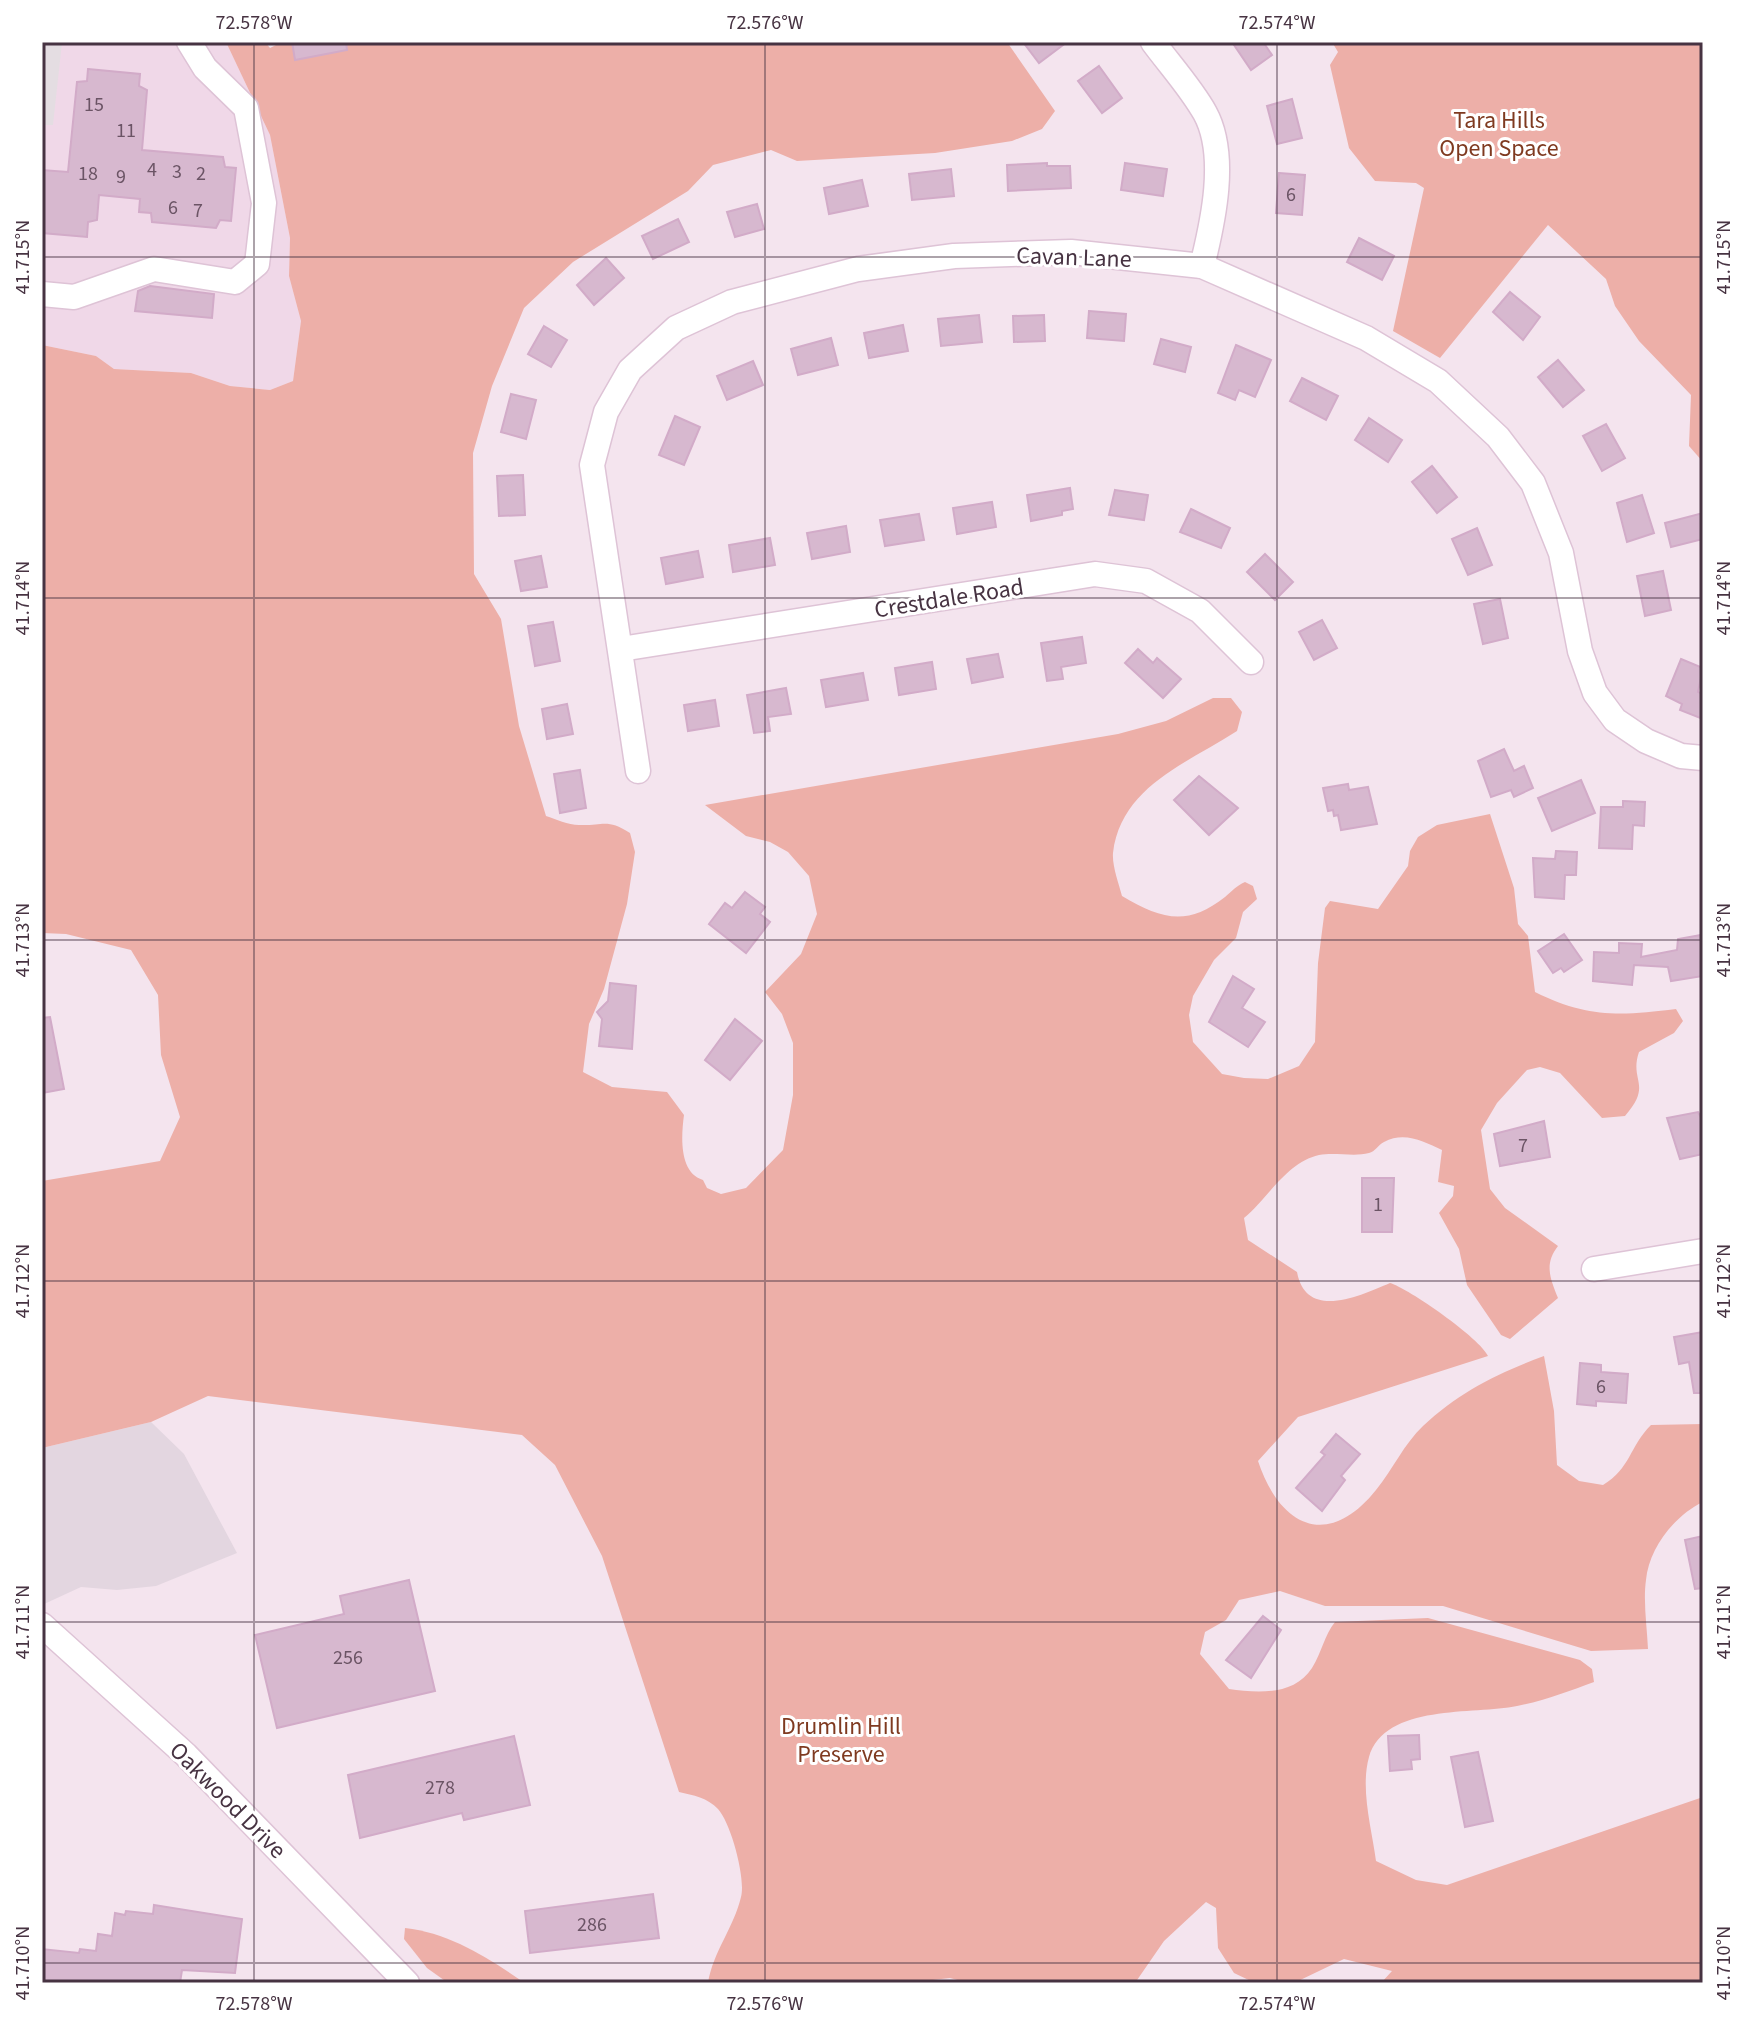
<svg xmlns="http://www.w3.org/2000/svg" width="1745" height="2025" viewBox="0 0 1745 2025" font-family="'Source Sans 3',sans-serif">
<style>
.residential{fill:#f0d8e8}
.industrial{fill:#e3d6e0}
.green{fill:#edafa8}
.parking{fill:#e4dde2}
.building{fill:#d7b8cf;stroke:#d2abc8;stroke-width:2}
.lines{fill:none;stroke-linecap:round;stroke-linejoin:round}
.minor-casing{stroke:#dec3d6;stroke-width:27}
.minor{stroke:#fff;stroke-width:24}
.ticks{fill:none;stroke:#473342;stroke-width:2;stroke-opacity:0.45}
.labels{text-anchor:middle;stroke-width:6;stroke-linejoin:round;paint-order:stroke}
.number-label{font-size:20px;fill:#6b5465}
.park-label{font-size:24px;fill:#7f3a20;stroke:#fff}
.street-label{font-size:24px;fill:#473342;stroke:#fff}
.neatline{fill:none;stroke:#473342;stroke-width:3}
.ticks-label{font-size:20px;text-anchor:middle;fill:#473342}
</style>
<rect width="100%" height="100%" fill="#f4e4ee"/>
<path class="residential" d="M 42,42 L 226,42 L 270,135 L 290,238 L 289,276 L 301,321 L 293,381 L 270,390 L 230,386 L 191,373 L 114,369 L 96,356 L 42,345 Z"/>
<path class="industrial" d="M 151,1422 L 184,1454 L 237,1553 L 156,1586 L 117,1590 L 81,1587 L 42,1605 L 42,1448 Z"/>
<g class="green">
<path d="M 226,42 L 265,42 L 270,48 L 282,42 L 1007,42 L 1055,111 L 1042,129 L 1012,141 L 935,153 L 797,161 L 771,150 L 713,165 L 688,191 L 573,262 L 524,308 L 492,386 L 473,453 L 474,574 L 501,619 L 519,726 L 546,816 C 556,819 568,825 579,825 C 603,826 607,818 630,833 L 635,852 L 627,904 L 604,989 L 589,1024 L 583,1072 L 612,1087 L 667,1092 L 684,1115 C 681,1137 679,1173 703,1180 L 707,1188 L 721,1194 L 746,1188 L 783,1150 L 793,1095 L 793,1043 L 782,1014 L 765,992 L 801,954 L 817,914 L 809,876 L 788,852 L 770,842 L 746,836 L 705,805 L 1118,734 L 1166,721 L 1213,698 L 1231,698 L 1242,712 L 1237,731 C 1188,763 1121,786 1113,853 C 1112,866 1119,884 1122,896 C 1161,919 1187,927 1225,897 C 1232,891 1236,886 1245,882 L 1253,886 L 1257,899 L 1243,912 L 1236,938 L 1214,960 L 1193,996 L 1189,1015 L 1193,1042 L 1222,1074 L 1244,1078 L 1268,1079 L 1299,1066 L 1315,1042 L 1318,963 L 1325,908 L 1330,901 L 1378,909 L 1408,866 L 1410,851 L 1418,837 L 1437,825 L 1490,814 L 1514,888 L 1518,924 L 1528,936 L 1535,992 C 1587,1018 1620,1016 1676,1009 L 1683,1021 L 1674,1033 L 1639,1052 C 1629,1081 1653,1084 1625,1116 L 1602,1118 L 1560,1073 L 1540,1067 L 1527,1070 L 1497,1103 L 1481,1130 L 1490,1189 L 1505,1208 L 1558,1246 C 1544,1264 1550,1278 1558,1298 L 1510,1339 L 1501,1335 L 1467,1285 L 1459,1249 L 1439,1213 L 1453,1196 L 1454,1186 L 1438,1182 L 1442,1150 C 1424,1142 1405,1131 1384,1142 C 1378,1145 1375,1152 1369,1153 C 1354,1157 1335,1152 1319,1155 C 1287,1162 1267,1199 1244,1218 L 1248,1240 L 1297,1272 C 1306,1321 1360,1296 1390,1283 C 1408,1288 1481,1339 1488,1356 L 1298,1417 L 1258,1461 C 1280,1527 1328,1550 1376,1490 C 1393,1469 1404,1444 1423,1426 C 1459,1392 1498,1373 1544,1356 L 1554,1411 L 1557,1465 L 1579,1481 L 1603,1485 C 1631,1468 1629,1447 1651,1425 L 1703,1424 L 1703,1502 C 1675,1515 1649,1548 1646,1580 C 1643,1601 1647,1627 1648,1649 L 1591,1651 L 1443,1606 L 1325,1606 L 1280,1591 L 1239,1600 L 1226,1620 L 1205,1632 L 1200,1654 L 1229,1689 C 1257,1693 1294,1696 1312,1668 C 1322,1652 1324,1636 1335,1622 L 1428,1618 L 1580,1660 L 1592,1669 L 1594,1682 C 1570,1691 1543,1701 1517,1706 C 1474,1715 1385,1703 1369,1757 C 1360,1789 1372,1830 1376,1861 L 1416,1880 L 1447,1885 L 1703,1797 L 1703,1983 L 1381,1983 L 1392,1971 L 1344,1959 L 1294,1983 L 1255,1983 L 1234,1973 L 1218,1948 L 1216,1908 L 1206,1902 L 1164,1941 L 1135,1983 L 969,1983 L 950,1978 L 907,1983 L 708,1983 C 713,1952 734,1927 741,1897 C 746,1879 731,1823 718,1809 C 708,1798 693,1795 679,1792 L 602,1556 L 555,1465 L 522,1435 L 208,1396 L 151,1422 L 42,1448 L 42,1181 L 160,1161 L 180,1117 L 161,1055 L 158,995 L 131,950 L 66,934 L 42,933 L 42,345 L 96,356 L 114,369 L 191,373 L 230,386 L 270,390 L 293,381 L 301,321 L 289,276 L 290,238 L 270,135 Z"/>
<path d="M 1332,42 L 1703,42 L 1703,462 L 1689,446 L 1691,395 L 1639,341 L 1615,306 L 1606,279 L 1548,225 L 1440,358 L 1393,331 L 1424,188 L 1416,183 L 1375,181 L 1349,148 L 1330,65 L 1338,52 Z"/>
<path d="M 405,1928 C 450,1933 488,1958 525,1983 L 448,1983 L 427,1968 L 404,1939 Z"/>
</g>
<path class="parking" d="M 42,42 L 62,43 L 53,125 L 42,125 Z"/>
<g class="building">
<path d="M 292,42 L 346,42 L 347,50 L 295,60 Z"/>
<path d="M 1023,42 L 1067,42 L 1039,63 Z"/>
<path d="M 1232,42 L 1263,42 L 1272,55 L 1251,70 Z"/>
<path d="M 1099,66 L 1122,98 L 1102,113 L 1078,81 Z"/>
<path d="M 88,69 L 140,74 L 139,86 L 147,90 L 142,150 L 223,157 L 225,167 L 236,168 L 231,221 L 220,220 L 216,228 L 152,222 L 151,213 L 139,212 L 140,199 L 99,195 L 97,220 L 88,222 L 87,237 L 42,233 L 42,170 L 68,172 L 77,82 L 87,81 Z"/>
<path d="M 1292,99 L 1302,138 L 1277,144 L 1267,106 Z"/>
<path d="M 1047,163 L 1047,166 L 1070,166 L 1071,188 L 1008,191 L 1007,165 Z"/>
<path d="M 1125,163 L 1167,169 L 1163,196 L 1121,190 Z"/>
<path d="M 951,169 L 954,196 L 912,200 L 909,174 Z"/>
<path d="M 1279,173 L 1305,175 L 1302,215 L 1276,213 Z"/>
<path d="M 862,180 L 868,206 L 829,214 L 824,188 Z"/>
<path d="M 757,204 L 764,229 L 735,237 L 727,212 Z"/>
<path d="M 678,219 L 689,242 L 653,259 L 642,236 Z"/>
<path d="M 1359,238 L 1394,256 L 1382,280 L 1347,262 Z"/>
<path d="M 606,258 L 624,278 L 594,305 L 577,285 Z"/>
<path d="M 150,286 L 214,294 L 212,318 L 135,311 L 138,291 Z"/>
<path d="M 1510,292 L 1540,317 L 1523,340 L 1493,312 Z"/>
<path d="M 1089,311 L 1126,314 L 1124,341 L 1087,338 Z"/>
<path d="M 979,315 L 982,342 L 941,346 L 938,319 Z"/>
<path d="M 1044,315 L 1045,341 L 1014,342 L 1013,316 Z"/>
<path d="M 903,325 L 908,351 L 869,358 L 864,333 Z"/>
<path d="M 544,326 L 567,340 L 551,367 L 528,354 Z"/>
<path d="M 831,338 L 838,365 L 798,375 L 791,349 Z"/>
<path d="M 1161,339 L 1191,347 L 1185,372 L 1154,364 Z"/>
<path d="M 1236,345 L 1271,360 L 1255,397 L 1239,390 L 1235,400 L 1218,393 Z"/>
<path d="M 1558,360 L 1584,390 L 1563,407 L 1538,377 Z"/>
<path d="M 753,361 L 763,385 L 727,400 L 717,376 Z"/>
<path d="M 1302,378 L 1338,396 L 1326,420 L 1290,401 Z"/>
<path d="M 511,394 L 536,400 L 526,439 L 501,432 Z"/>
<path d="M 675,416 L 700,427 L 684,465 L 659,455 Z"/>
<path d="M 1369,418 L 1402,440 L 1388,462 L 1355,440 Z"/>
<path d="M 1606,424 L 1625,458 L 1602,471 L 1583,436 Z"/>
<path d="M 1432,466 L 1457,497 L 1437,513 L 1412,482 Z"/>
<path d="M 523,475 L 525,515 L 499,516 L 497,476 Z"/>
<path d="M 1070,488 L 1073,509 L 1062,511 L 1062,515 L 1031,521 L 1027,495 Z"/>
<path d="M 1115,490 L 1148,495 L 1144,520 L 1109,515 Z"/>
<path d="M 1642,495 L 1654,533 L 1627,542 L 1617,503 Z"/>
<path d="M 992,502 L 996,527 L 957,534 L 953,508 Z"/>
<path d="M 1191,509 L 1230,528 L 1221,548 L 1180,532 Z"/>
<path d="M 1703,513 L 1703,539 L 1671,547 L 1665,523 Z"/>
<path d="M 919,514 L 924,540 L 885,546 L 880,520 Z"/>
<path d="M 846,526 L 850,552 L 812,559 L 807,533 Z"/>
<path d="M 1477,528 L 1492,565 L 1468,575 L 1452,539 Z"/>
<path d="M 770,538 L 775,565 L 733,572 L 729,545 Z"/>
<path d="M 698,551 L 703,577 L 666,584 L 661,558 Z"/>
<path d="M 1265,554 L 1293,582 L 1275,600 L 1247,572 Z"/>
<path d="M 541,556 L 547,587 L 521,591 L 515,561 Z"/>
<path d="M 1663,571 L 1671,610 L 1645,616 L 1637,576 Z"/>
<path d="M 1500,599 L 1508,638 L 1483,644 L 1474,604 Z"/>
<path d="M 1322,620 L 1337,648 L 1314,660 L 1299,632 Z"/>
<path d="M 553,622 L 560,661 L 535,666 L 528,626 Z"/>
<path d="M 1082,637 L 1086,663 L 1061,667 L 1063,679 L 1047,681 L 1041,643 Z"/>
<path d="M 1138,649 L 1153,663 L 1157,658 L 1181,679 L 1163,698 L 1125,663 Z"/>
<path d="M 998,654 L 1003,677 L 972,683 L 967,659 Z"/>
<path d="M 1681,659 L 1703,668 L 1698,692 L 1703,694 L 1703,719 L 1680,710 L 1682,704 L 1666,696 Z"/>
<path d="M 932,662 L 936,689 L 899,695 L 895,668 Z"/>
<path d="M 863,673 L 868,700 L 826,707 L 821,680 Z"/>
<path d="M 786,688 L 791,714 L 768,717 L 770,731 L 754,733 L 747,695 Z"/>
<path d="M 715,700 L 719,726 L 688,731 L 684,705 Z"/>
<path d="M 567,704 L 573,734 L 547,739 L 542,709 Z"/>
<path d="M 1504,749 L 1514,771 L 1524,766 L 1533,788 L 1514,797 L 1511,790 L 1491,797 L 1478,761 Z"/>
<path d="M 580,770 L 586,808 L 560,813 L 554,774 Z"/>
<path d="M 1199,776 L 1238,808 L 1209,835 L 1174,800 Z"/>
<path d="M 1581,780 L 1595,813 L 1552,831 L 1538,798 Z"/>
<path d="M 1348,784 L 1349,790 L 1368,787 L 1377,824 L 1341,830 L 1338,815 L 1334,816 L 1333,810 L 1328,811 L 1323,788 Z"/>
<path d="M 1623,801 L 1645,802 L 1644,826 L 1633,825 L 1632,849 L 1599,848 L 1601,807 L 1623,807 Z"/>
<path d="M 1556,851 L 1577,852 L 1576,875 L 1565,875 L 1564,899 L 1535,897 L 1533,858 L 1555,859 Z"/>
<path d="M 745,892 L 765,907 L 760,914 L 770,922 L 746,953 L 709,924 L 725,903 L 732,908 Z"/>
<path d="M 1564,934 L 1582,960 L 1564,972 L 1561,968 L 1553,973 L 1538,951 Z"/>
<path d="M 1701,935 L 1703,976 L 1671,981 L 1668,967 L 1634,965 L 1632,985 L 1593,981 L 1594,952 L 1619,953 L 1619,943 L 1642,944 L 1641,957 L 1677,950 L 1678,939 Z"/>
<path d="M 1233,976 L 1254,989 L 1242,1008 L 1265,1022 L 1248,1047 L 1209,1022 Z"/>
<path d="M 610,983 L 636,986 L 632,1049 L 599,1046 L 602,1019 L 597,1012 L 608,1001 Z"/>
<path d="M 50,1017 L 64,1089 L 42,1093 L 42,1018 Z"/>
<path d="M 735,1019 L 762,1041 L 730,1080 L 705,1060 Z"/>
<path d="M 1698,1112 L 1703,1121 L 1703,1154 L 1680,1159 L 1667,1118 Z"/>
<path d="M 1544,1121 L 1550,1157 L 1500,1166 L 1494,1134 Z"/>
<path d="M 1362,1178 L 1394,1178 L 1392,1232 L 1362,1232 Z"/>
<path d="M 1703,1332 L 1703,1393 L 1694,1393 L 1689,1362 L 1679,1364 L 1674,1337 Z"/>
<path d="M 1580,1363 L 1601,1365 L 1601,1372 L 1628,1374 L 1626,1403 L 1596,1401 L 1596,1406 L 1577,1404 Z"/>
<path d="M 1336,1434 L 1360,1454 L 1341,1476 L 1345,1480 L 1322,1511 L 1296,1488 L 1325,1455 L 1321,1452 Z"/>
<path d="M 1703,1536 L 1703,1588 L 1695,1589 L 1685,1540 Z"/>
<path d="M 409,1580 L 435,1691 L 277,1728 L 255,1635 L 344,1614 L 340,1596 Z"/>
<path d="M 1263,1616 L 1281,1630 L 1251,1678 L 1226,1660 Z"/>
<path d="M 1419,1735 L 1420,1759 L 1411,1760 L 1412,1769 L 1390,1771 L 1388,1736 Z"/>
<path d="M 514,1736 L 530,1805 L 464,1820 L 462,1813 L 360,1838 L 348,1775 Z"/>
<path d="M 1478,1752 L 1493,1821 L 1465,1827 L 1451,1757 Z"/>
<path d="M 653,1894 L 659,1938 L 530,1953 L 525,1911 Z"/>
<path d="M 154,1905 L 242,1919 L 235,1973 L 182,1970 L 180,1983 L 42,1983 L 42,1949 L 79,1953 L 80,1949 L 96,1951 L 98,1934 L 112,1936 L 115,1913 L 125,1915 L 126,1911 L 153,1914 Z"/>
</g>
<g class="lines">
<defs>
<g id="minor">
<path d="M 1153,42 C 1170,65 1191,88 1205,113 C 1228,155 1213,222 1202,266"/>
<path d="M 42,294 L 74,297 L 154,269 L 235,282 L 257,264 L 264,203 L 246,108 L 205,68 L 189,42"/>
<path d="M 621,649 L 1095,574 L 1146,581 L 1200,611 L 1251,662"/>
<path d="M 638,771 L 592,465 L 606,412 L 630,370 L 676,328 L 732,302 L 858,269 L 954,256 L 1071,252 L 1202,266 L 1366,338 L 1438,381 L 1498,437 L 1533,483 L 1561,553 L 1580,651 L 1595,693 L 1615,720 L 1646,741 L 1681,756 L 1703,758"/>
<path d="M 1594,1269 L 1703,1251"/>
<path d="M 42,1625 L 186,1755 L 407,1983"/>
</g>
</defs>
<use href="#minor" class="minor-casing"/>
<use href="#minor" class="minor"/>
</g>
<path class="ticks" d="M 254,42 L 254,1983M 765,42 L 765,1983M 1277,42 L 1277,1983M 42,257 L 1703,257M 42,598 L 1703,598M 42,940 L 1703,940M 42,1281 L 1703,1281M 42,1622 L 1703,1622M 42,1963 L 1703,1963"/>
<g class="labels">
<g class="number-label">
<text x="94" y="111">15</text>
<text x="126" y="137">11</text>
<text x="152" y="176">4</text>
<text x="177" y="178">3</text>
<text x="88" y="180">18</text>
<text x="201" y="180">2</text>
<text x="121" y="183">9</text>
<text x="1291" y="201">6</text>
<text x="173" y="214">6</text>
<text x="198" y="217">7</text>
<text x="1523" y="1152">7</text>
<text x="1378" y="1211">1</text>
<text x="1601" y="1393">6</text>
<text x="348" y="1664">256</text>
<text x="440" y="1794">278</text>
<text x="592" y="1931">286</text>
</g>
<g class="park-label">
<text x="1499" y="128">Tara Hills<tspan x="1499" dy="28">Open Space</tspan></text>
<text x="841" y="1734">Drumlin Hill<tspan x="841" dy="28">Preserve</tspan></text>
</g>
<g class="street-label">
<text transform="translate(1074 257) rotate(2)" y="8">Cavan Lane</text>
<text transform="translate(949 598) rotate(-9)" y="8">Crestdale Road</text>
<text transform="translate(228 1800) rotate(45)" y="8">Oakwood Drive</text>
</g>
</g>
<rect width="1745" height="2025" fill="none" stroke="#ffffff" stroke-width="88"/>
<rect x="44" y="44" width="1657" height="1937" class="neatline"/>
<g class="ticks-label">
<text x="254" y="29">72.578°W</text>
<text x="765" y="29">72.576°W</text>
<text x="1277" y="29">72.574°W</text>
<text transform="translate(22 257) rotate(-90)" y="7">41.715°N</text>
<text transform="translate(1723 257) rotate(-90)" y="7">41.715°N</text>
<text transform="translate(22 598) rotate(-90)" y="7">41.714°N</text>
<text transform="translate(1723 598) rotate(-90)" y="7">41.714°N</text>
<text transform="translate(22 940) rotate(-90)" y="7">41.713°N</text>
<text transform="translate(1723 940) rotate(-90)" y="7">41.713°N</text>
<text transform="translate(22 1281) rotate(-90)" y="7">41.712°N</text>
<text transform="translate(1723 1281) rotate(-90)" y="7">41.712°N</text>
<text transform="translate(22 1622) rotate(-90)" y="7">41.711°N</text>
<text transform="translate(1723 1622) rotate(-90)" y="7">41.711°N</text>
<text transform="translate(22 1963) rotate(-90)" y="7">41.710°N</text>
<text transform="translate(1723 1963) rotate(-90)" y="7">41.710°N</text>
<text x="254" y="2010">72.578°W</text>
<text x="765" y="2010">72.576°W</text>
<text x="1277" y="2010">72.574°W</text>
</g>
</svg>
